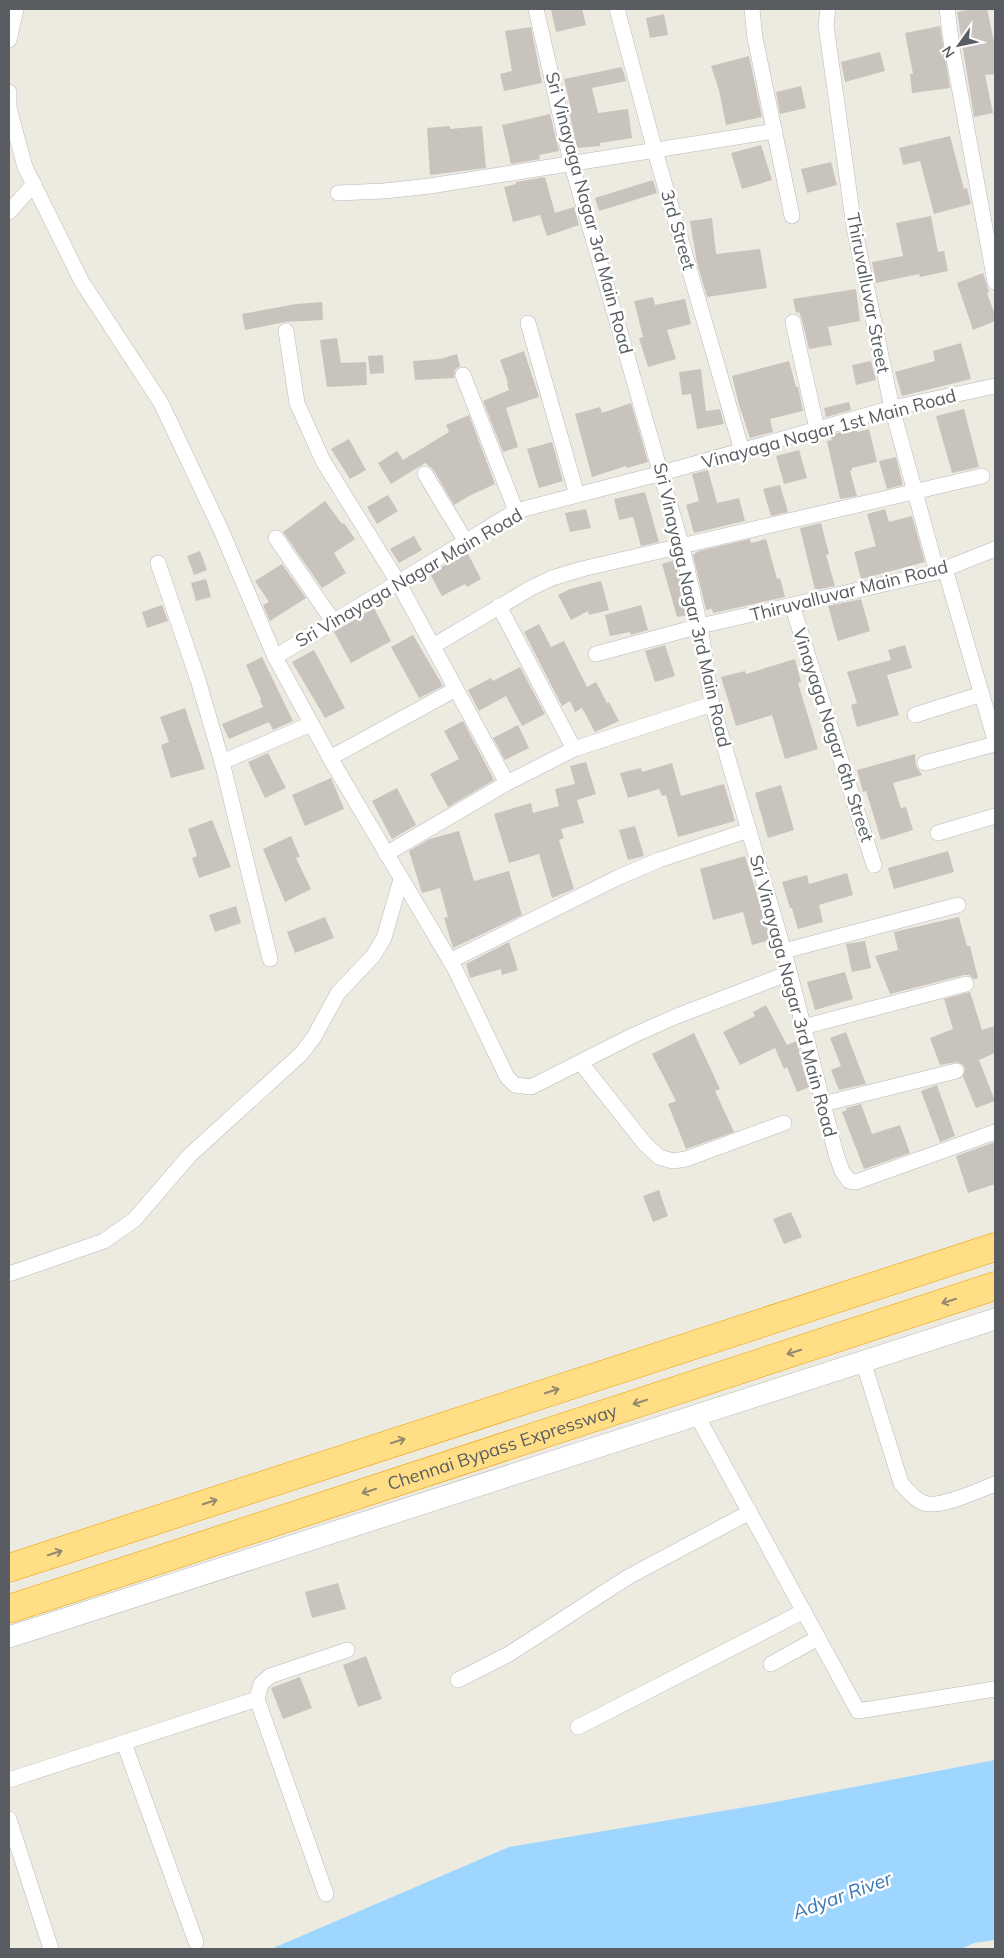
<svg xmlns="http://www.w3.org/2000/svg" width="1004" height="1958" viewBox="0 0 1004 1958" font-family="Mulish,sans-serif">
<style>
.water{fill:#9ed6ff}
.building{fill:#c8c4bd}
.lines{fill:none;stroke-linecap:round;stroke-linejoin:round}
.street-casing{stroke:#b6b9be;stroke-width:16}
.secondary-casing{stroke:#b6bac0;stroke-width:22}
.highway-casing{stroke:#ed9f00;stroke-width:29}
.street{stroke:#fff;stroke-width:15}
.secondary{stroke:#fff;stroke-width:21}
.highway{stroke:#ffde85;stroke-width:28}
.oneway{stroke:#938a6e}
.labels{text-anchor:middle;stroke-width:5;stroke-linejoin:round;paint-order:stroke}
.street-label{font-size:18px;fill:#595d62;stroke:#fff}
.water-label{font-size:19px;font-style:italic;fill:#3777b6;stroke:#fff}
</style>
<rect width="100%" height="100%" fill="#edeae0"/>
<path class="water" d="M 995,1760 L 995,1940 L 974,1943 L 961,1949 L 271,1949 L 509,1847 L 770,1803 Z"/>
<g class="building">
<path d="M 551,9 L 582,9 L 586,25 L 556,32 Z"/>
<path d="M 973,9 L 987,9 L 995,46 L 995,74 L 985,75 L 993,113 L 974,117 L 957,12 Z"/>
<path d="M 664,14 L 668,35 L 650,38 L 646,18 Z"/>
<path d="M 940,26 L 950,88 L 912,93 L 910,74 L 913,74 L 905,33 Z"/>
<path d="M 531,27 L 542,83 L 504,91 L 500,74 L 512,71 L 505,31 Z"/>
<path d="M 880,52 L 885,71 L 845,82 L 841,62 Z"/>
<path d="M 749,56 L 762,117 L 726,125 L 719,90 L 711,66 Z"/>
<path d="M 622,67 L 626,81 L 592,88 L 598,113 L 628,109 L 632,138 L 600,143 L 600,146 L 577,148 L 569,110 L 571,109 L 564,79 Z"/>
<path d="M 801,86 L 806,108 L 780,114 L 776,92 Z"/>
<path d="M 550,114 L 559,151 L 539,155 L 540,159 L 511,164 L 502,125 Z"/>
<path d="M 450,126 L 450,129 L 482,126 L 486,168 L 430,175 L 427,128 Z"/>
<path d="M 950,136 L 964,189 L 967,188 L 971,204 L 934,214 L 920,161 L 903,165 L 899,148 Z"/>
<path d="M 761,145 L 772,180 L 742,189 L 731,153 Z"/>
<path d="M 831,162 L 837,185 L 807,193 L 801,169 Z"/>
<path d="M 545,177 L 555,213 L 574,207 L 579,225 L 547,236 L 540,215 L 513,222 L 504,187 L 516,184 L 516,182 Z"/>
<path d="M 653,180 L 657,193 L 599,211 L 595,198 Z"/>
<path d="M 931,216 L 938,252 L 944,251 L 948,271 L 920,277 L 919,274 L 876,283 L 872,262 L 903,256 L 896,223 Z"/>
<path d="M 712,218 L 716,254 L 760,249 L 767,288 L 707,297 L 697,263 L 690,221 Z"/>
<path d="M 983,273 L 989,292 L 987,293 L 995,315 L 995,321 L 973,330 L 957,283 Z"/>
<path d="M 856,289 L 860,321 L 828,327 L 832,345 L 809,349 L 802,320 L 799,312 L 796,313 L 793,299 Z"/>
<path d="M 653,297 L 655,305 L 685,299 L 691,324 L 667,330 L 676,359 L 648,367 L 639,338 L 643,337 L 634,301 Z"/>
<path d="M 322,302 L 323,320 L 285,322 L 245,330 L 242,314 L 296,304 Z"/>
<path d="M 337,338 L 341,363 L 366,362 L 367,385 L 327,387 L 320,340 Z"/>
<path d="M 961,343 L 971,379 L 902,396 L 895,372 L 935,361 L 933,351 Z"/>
<path d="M 524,351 L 539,397 L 506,408 L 518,447 L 503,452 L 483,401 L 509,390 L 507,384 L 508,383 L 500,360 Z"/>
<path d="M 457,354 L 460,366 L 455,370 L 454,378 L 415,380 L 413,361 L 440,359 Z"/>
<path d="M 383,355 L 384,373 L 370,374 L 368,356 Z"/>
<path d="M 789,361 L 796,387 L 798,387 L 803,411 L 770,419 L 773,432 L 750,438 L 739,405 L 732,376 Z"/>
<path d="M 871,361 L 876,380 L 856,385 L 852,365 Z"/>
<path d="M 701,369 L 706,411 L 720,409 L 724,424 L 697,429 L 691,394 L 682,395 L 679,372 Z"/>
<path d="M 849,402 L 851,410 L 826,417 L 824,408 Z"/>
<path d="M 631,403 L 648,462 L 627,468 L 626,466 L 592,477 L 575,414 L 600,407 L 602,413 Z"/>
<path d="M 964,409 L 979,467 L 952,473 L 936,416 Z"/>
<path d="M 469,415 L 495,484 L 471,495 L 454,505 L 433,469 L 425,463 L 391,484 L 378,463 L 397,451 L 403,460 L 449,432 L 446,425 Z"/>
<path d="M 856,428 L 857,432 L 869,429 L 877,462 L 852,468 L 852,470 L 850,471 L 857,496 L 840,499 L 827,441 L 832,440 L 830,435 Z"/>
<path d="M 349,439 L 366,470 L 350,479 L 331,449 Z"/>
<path d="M 552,442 L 563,481 L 539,488 L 527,449 Z"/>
<path d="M 799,450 L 807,478 L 784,484 L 776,456 Z"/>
<path d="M 896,457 L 903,485 L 887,489 L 879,461 Z"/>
<path d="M 708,470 L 717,503 L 739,498 L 745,521 L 694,533 L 686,505 L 699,501 L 692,474 Z"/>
<path d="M 780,485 L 788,512 L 771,516 L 763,489 Z"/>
<path d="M 645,492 L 659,542 L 641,546 L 633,517 L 619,520 L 614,499 Z"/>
<path d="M 388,495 L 398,511 L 377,524 L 367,507 Z"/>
<path d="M 325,501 L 342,524 L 344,523 L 355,539 L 334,553 L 346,573 L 322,588 L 283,532 Z"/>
<path d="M 586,509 L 591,528 L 570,532 L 565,513 Z"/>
<path d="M 885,509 L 889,522 L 912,516 L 925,562 L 861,579 L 854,552 L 876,546 L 867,514 Z"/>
<path d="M 821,523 L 829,554 L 826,555 L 835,586 L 815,590 L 800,528 Z"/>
<path d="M 414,536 L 422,550 L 399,563 L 390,549 Z"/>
<path d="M 750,539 L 751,543 L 766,539 L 777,579 L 780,578 L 785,597 L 713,613 L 712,609 L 706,610 L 693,555 L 699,551 Z"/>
<path d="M 200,551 L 207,570 L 194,575 L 187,556 Z"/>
<path d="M 467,552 L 481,579 L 467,587 L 465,584 L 442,596 L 430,574 Z"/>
<path d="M 675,560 L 688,615 L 677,617 L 662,564 Z"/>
<path d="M 282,564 L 306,598 L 270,621 L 263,605 L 269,602 L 255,581 Z"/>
<path d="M 206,579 L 211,597 L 196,601 L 191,583 Z"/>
<path d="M 601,581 L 609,610 L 589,615 L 588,611 L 571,620 L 558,595 L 570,589 Z"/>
<path d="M 861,599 L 870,631 L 838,641 L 828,606 Z"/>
<path d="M 162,605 L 168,621 L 147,628 L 142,612 Z"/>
<path d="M 641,605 L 648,630 L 631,635 L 630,632 L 610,636 L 605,615 Z"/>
<path d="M 374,608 L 391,641 L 351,663 L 334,632 Z"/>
<path d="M 539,624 L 551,647 L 564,641 L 587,687 L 596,682 L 607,703 L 609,702 L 619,721 L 595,732 L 582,708 L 575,712 L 570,701 L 562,706 L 524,632 Z"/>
<path d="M 413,635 L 443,686 L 419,698 L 391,647 Z"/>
<path d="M 665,645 L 675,676 L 655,682 L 645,651 Z"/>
<path d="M 905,645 L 912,668 L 887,675 L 899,715 L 857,727 L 851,705 L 857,703 L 847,672 L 891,660 L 888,650 Z"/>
<path d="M 314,650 L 345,708 L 325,718 L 292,662 Z"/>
<path d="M 262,657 L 293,721 L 273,730 L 269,722 L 229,739 L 222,724 L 263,707 L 260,700 L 261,699 L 246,665 Z"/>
<path d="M 795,659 L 801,682 L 798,683 L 818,749 L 785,759 L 772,715 L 736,726 L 721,677 L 745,671 L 746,674 Z"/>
<path d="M 520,667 L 545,714 L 522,726 L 506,696 L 479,711 L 468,690 L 491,678 L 493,681 Z"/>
<path d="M 185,708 L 205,769 L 171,778 L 161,745 L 169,742 L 160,717 Z"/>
<path d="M 463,721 L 494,780 L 448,807 L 430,774 L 459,759 L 444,731 Z"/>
<path d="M 518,725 L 529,748 L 505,760 L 493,738 Z"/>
<path d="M 268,753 L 286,788 L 265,798 L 248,762 Z"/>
<path d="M 915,754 L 916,766 L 922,775 L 893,783 L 901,808 L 906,807 L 913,830 L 881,840 L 866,791 L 863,792 L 857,770 Z"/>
<path d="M 586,762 L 596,794 L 577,800 L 584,823 L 561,829 L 564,838 L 559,840 L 574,889 L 552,898 L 539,854 L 509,863 L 494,814 L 531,803 L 533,813 L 559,806 L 555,789 L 575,784 L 570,766 Z"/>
<path d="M 672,763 L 681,796 L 724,784 L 735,821 L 678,837 L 666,795 L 662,796 L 659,789 L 628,798 L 620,773 L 641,768 L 642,772 Z"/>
<path d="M 331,778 L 344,809 L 305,826 L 292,795 Z"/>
<path d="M 781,785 L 794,830 L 768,838 L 755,793 Z"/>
<path d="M 397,788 L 416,825 L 392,839 L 372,801 Z"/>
<path d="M 212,820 L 231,867 L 199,878 L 192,858 L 197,856 L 188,829 Z"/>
<path d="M 635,826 L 644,856 L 628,860 L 619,830 Z"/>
<path d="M 459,831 L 474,881 L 509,871 L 522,915 L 453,948 L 444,918 L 448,917 L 440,888 L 422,893 L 409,851 L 430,839 Z"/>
<path d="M 291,836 L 300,857 L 296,858 L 311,889 L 285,902 L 263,849 Z"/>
<path d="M 948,851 L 954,872 L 894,889 L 888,868 Z"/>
<path d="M 745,856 L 771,940 L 752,945 L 743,912 L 713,920 L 700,869 Z"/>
<path d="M 847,873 L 853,895 L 819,905 L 823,922 L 798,929 L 792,908 L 790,908 L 782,882 L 807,875 L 809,884 Z"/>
<path d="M 236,906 L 241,923 L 215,932 L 209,915 Z"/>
<path d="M 325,917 L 334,938 L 295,953 L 287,932 Z"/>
<path d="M 959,917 L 967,946 L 970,946 L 978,978 L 974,979 L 969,975 L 964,975 L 890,994 L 875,956 L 898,950 L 894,932 Z"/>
<path d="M 865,941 L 871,968 L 852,972 L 846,944 Z"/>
<path d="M 509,942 L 518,970 L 502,975 L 501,969 L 470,978 L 466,964 Z"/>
<path d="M 845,972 L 853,999 L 815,1010 L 807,982 Z"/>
<path d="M 970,992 L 982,1030 L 995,1026 L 995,1053 L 979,1060 L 995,1101 L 976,1108 L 963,1077 L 965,1069 L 963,1065 L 957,1062 L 940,1065 L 930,1038 L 953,1029 L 944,999 Z"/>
<path d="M 766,1005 L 787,1045 L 797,1041 L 802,1061 L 801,1062 L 809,1087 L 797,1092 L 787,1067 L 784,1069 L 775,1048 L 740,1065 L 723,1032 L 755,1016 L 753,1012 Z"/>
<path d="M 846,1032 L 866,1084 L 839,1090 L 831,1070 L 841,1066 L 830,1038 Z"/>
<path d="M 694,1033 L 720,1089 L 715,1091 L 734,1132 L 686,1149 L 668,1104 L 676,1101 L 652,1054 Z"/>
<path d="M 937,1085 L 955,1136 L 940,1142 L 921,1091 Z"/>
<path d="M 861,1104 L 872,1134 L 900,1125 L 910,1153 L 864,1169 L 842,1112 L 847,1110 L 846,1108 Z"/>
<path d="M 995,1142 L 995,1184 L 968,1193 L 956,1156 Z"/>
<path d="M 659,1190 L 668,1216 L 653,1222 L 643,1196 Z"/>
<path d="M 791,1212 L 802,1237 L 784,1244 L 773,1219 Z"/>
<path d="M 338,1583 L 346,1609 L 312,1618 L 305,1592 Z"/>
<path d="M 366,1656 L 382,1699 L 358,1707 L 343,1665 Z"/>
<path d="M 300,1677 L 312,1708 L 283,1719 L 271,1688 Z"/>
</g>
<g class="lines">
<defs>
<g id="street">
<path d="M 536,9 L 571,162 L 682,547 L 700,626 L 712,704 L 784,951 L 836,1154 L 842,1171 L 849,1181 L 856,1182 L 995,1132"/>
<path d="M 617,9 L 655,151 L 742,451"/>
<path d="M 752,9 L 755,38 L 792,216"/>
<path d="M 828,9 L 826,25 L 854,227 L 892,408 L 937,572"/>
<path d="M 947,9 L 952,48 L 995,282"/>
<path d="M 9,40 L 16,9"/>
<path d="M 9,92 L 9,108 L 25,167 L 82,282 L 161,403 L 221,530 L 275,657 L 330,758 L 455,969 L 507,1077 L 515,1085 L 531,1087 L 634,1035 L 677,1016 L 789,973"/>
<path d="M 338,193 L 384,191 L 430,186 L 775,131"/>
<path d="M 9,212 L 34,184"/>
<path d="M 793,322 L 817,429"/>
<path d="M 528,323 L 577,495"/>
<path d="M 286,331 L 297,403 L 323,461 L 398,582 L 507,783"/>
<path d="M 463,375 L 516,511"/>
<path d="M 425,474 L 466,542"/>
<path d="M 276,538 L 333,621"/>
<path d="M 158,563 L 198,680 L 222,762 L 270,959"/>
<path d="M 945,569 L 995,740"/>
<path d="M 792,605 L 874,865"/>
<path d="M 499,606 L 574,749"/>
<path d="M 433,646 L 531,588 L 552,578 L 582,569 L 982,476"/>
<path d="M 596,654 L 700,626 L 937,572 L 995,549"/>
<path d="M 275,657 L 516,511 L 662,473 L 892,408 L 995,386"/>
<path d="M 915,715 L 982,694"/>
<path d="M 330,758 L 456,689"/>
<path d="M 222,762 L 311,724"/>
<path d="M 925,763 L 995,744"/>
<path d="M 938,833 L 995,816"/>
<path d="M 386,854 L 507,783 L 574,749 L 712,704"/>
<path d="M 784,951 L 958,905"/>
<path d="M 450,961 L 619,877 L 659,860 L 749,830"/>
<path d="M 803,1027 L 966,984"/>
<path d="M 581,1063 L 645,1144 L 659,1157 L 673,1161 L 686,1159 L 784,1123"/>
<path d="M 823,1104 L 956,1071"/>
<path d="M 9,1274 L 104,1241 L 134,1220 L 190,1155 L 301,1054 L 314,1037 L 338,993 L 373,956 L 384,938 L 401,879"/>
<path d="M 863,1361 L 901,1483 C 907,1490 915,1500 924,1503 C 939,1509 980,1490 995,1484"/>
<path d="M 696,1414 L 858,1711 L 995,1689"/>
<path d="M 771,1664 L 818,1638"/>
<path d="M 458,1680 L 509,1654 L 628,1577 L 750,1512"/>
<path d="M 257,1699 L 261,1684 L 270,1676 L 347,1650"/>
<path d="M 578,1727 L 804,1611"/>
<path d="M 124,1743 L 196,1942"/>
<path d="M 9,1780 L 257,1699 L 326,1894"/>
<path d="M 9,1819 L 51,1949"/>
</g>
<path id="secondary" d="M 9,1637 L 995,1319"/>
<g id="highway">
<path d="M 9,1568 L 995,1247"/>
<path id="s1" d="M 9,1609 L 995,1286"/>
</g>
</defs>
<use href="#street" class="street-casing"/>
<use href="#secondary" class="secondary-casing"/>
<use href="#highway" class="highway-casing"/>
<use href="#street" class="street"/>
<use href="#secondary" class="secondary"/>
<use href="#highway" class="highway"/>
</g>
<defs><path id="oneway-shaft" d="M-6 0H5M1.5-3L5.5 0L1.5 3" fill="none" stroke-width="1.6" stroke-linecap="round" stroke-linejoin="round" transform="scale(1.25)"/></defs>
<g class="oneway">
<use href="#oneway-shaft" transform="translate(949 1301) rotate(162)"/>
<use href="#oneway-shaft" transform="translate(794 1352) rotate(162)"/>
<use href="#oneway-shaft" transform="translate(552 1391) rotate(-18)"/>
<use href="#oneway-shaft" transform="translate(640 1402) rotate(162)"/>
<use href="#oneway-shaft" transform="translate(398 1441) rotate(-18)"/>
<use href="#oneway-shaft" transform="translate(369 1491) rotate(162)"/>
<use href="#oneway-shaft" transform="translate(210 1502) rotate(-18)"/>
<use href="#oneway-shaft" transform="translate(55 1553) rotate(-18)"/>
</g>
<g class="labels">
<g class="street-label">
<text transform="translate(589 213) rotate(75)" y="6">Sri Vinayaga Nagar 3rd Main Road</text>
<text transform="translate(678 230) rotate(74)" y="6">3rd Street</text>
<text transform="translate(868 293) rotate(79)" y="6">Thiruvalluvar Street</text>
<text transform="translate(829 429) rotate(-15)" y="6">Vinayaga Nagar 1st Main Road</text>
<text transform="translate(409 578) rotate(-30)" y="6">Sri Vinayaga Nagar Main Road</text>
<text transform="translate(849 591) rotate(-14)" y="6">Thiruvalluvar Main Road</text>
<text transform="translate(692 605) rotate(77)" y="6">Sri Vinayaga Nagar 3rd Main Road</text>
<text transform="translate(833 735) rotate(72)" y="6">Vinayaga Nagar 6th Street</text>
<text transform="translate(793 996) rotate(75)" y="6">Sri Vinayaga Nagar 3rd Main Road</text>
<text dy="6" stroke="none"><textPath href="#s1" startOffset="519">Chennai Bypass Expressway</textPath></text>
</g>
<g class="water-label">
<text transform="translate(842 1895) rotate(-20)" y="7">Adyar River</text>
</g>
</g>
<rect width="1004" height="1958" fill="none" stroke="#595d62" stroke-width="20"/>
<g transform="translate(959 45) rotate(237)" stroke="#ffffff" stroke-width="4" paint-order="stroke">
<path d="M0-4L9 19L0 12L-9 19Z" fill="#595d62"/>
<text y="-8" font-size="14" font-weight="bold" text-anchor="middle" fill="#595d62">N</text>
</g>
</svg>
